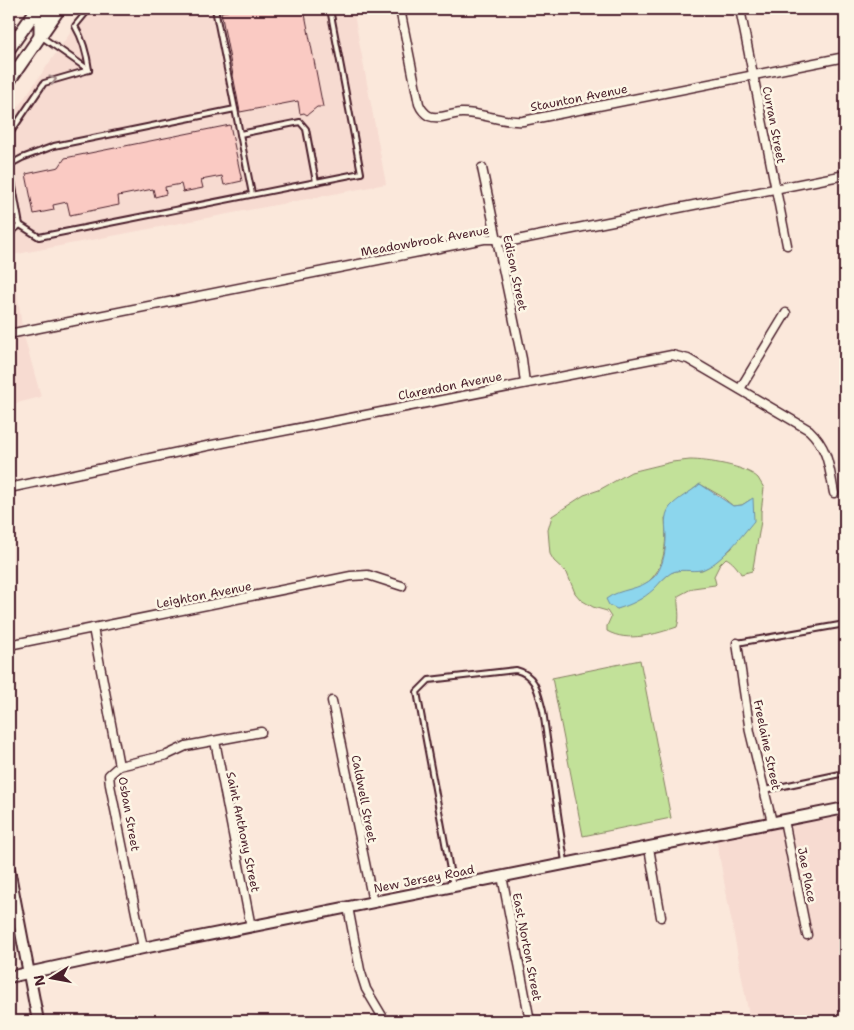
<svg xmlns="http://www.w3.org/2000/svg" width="854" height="1030" viewBox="0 0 854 1030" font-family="'Shantell Sans',sans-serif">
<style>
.built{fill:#f7dbd1}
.green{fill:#c2e199;stroke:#868062;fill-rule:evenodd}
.water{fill:#8cd6ed;stroke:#728d9f}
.building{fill:#facac3;stroke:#4a1f2b}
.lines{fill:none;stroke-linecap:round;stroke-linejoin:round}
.lane-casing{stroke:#4a1f2b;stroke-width:8}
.street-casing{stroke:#4a1f2b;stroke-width:11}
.secondary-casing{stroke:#4a1f2b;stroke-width:14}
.primary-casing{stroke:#4a1f2b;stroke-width:15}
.lane{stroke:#fcf5e5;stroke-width:4}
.street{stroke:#fcf5e5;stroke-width:8}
.secondary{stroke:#fcf5e5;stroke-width:10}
.primary{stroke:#fcf5e5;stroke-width:11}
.oneway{stroke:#a38a88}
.labels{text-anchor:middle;stroke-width:5;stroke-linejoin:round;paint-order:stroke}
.street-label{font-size:12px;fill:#4a1f2b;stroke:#fcf5e5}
</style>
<rect width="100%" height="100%" fill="#fbe8db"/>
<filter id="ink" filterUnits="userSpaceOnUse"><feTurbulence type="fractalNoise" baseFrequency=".02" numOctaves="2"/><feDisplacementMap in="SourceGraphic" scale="10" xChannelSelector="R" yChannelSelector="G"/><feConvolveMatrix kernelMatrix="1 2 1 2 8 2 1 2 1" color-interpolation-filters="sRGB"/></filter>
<g filter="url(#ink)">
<g class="built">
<path d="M 87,9 L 353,9 L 386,184 L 12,255 L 22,327 L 9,329 L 9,120 Z"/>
<path d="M 24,336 L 41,397 L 9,405 L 9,339 Z"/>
<path d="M 845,812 L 845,1021 L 750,1021 L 716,838 L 780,826 L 802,940 L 813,939 L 790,823 Z"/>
</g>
<g class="green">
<path d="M 690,460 C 707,460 746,466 758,478 C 760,481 762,485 764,488 L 761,512 L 761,521 L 753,568 L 752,571 L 741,574 C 738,568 732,561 726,558 L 720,564 L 714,576 L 716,584 L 715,585 L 693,588 L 678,596 C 677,607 681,616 677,627 C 656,634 628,643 607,631 L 607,626 L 611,617 L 607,611 L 593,607 L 581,600 L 575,593 L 567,573 L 554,561 L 550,554 L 548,530 L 552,516 L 584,495 L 599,490 L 631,472 L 672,462 ZM 700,484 L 721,496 L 733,506 L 742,505 L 750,500 L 732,548 L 713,564 L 702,570 L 679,570 L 670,573 L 642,598 L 617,609 L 625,591 C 629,590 635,589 640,587 C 666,574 667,543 665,518 L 680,500 Z"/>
<path d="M 640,660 L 671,818 L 583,836 L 552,678 Z"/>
</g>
<path class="water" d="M 700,484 L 733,506 L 742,505 L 753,498 L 754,521 C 742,535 720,565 701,570 C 691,572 680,568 671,573 C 664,577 659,584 654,589 C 643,599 631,605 617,609 L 609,605 L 606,599 C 620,588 640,591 654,577 C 663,568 666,550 666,537 C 666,527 663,516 670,507 C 678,498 691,492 700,484 Z"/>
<g class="building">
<path d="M 228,9 L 304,9 L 323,107 L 317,107 L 307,115 L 304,113 L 300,114 L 298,101 L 240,112 L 221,12 L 228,11 Z"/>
<path d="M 230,125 L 242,181 L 224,185 L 222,176 L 201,180 L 203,188 L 183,192 L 181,184 L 165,187 L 166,194 L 155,197 L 153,189 L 118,196 L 119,205 L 70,215 L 67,202 L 53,205 L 54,210 L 34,214 L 26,174 L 59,167 L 65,158 Z"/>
</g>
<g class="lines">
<defs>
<g id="lane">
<path d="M 42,37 L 89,70"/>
<path d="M 89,70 C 87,54 84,41 75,26 L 89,9"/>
<path d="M 235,109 L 252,194"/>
<path d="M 240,134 L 300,122 L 306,129 L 316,182"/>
<path d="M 9,135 L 44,83 L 89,70"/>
<path d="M 9,165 L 22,158 L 54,146 L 235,109 L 215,9"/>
<path d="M 9,165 L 20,225"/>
<path d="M 9,216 L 20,225"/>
<path d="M 9,234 L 20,225 L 39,237 L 361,173 L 330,9"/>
<path d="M 737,643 L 845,624"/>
<path d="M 765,790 L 845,773"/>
<path d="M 453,886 L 417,692 L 429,680 L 516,670 C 536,675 538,692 543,711 L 565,862"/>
</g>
<g id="street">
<path d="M 400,9 L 419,104 C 421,109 424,113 429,116 C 439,120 450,114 461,113 C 482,112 502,123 523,121 L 845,57"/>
<path d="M 740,9 L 787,245"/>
<path d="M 400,11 L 411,9"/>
<path d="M 482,168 L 522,359 L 525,383"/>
<path d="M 9,334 L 484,239 L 496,239 L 507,242 L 845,175"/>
<path d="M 740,389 L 786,313"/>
<path d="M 9,488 L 207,446 L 672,355 L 688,359 L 809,430 C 829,449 829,468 834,493"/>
<path d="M 93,628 L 119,766 L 109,775 L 110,785 L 143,948"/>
<path d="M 737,643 L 750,732 L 772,822"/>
<path d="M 9,645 L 351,576 L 368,575 L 402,586"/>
<path d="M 332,701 L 373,902"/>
<path d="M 215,741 L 251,927"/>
<path d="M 119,766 L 167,755 L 186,746 L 261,732"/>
<path d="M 784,820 L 807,935"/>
<path d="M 649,848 L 661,917"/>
<path d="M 502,876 L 530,1021"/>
<path d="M 348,907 L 360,970 L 366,989 L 385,1021"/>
</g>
<g id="secondary">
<path d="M 9,869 L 38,1021"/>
<path d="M 9,977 L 143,948 L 845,808"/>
</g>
<g id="primary">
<path d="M 40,36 L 40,22 L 47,9"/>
<path d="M 9,49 L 37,9"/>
<path d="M 9,81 L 59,9"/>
</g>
</defs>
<use href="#lane" class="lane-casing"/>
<use href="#street" class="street-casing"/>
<use href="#secondary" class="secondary-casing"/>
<use href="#primary" class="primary-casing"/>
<use href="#lane" class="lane"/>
<use href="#street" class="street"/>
<use href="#secondary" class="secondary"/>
<use href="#primary" class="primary"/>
</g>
<defs><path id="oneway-chevron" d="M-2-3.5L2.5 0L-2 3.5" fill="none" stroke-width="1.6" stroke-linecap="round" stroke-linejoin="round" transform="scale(1.25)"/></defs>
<use class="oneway" href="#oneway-chevron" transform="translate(53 80) rotate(-15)"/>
</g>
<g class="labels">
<g class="street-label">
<text transform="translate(579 98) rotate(-11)" y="4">Staunton Avenue</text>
<text transform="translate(774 125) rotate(79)" y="4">Curran Street</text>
<text transform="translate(425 241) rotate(-10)" y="4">Meadowbrook Avenue</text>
<text transform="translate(515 273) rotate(78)" y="4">Edison Street</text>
<text transform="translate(450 386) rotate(-11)" y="4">Clarendon Avenue</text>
<text transform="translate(204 595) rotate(-11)" y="4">Leighton Avenue</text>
<text transform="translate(767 745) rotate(78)" y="4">Freelaine Street</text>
<text transform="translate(364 799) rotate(79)" y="4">Caldwell Street</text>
<text transform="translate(129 814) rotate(80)" y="4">Osban Street</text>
<text transform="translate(243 832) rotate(78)" y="4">Saint Anthony Street</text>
<text transform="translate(807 875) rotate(79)" y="4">Jae Place</text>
<text transform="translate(424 879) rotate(-11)" y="4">New Jersey Road</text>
<text transform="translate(527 947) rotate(79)" y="4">East Norton Street</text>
</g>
</g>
<rect width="854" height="1030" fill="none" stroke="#fcf5e5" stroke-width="30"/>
<rect x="15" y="15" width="824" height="1000" fill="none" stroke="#4a1f2b" stroke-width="2" filter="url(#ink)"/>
<g transform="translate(52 978) rotate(259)" stroke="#fcf5e5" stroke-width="4" paint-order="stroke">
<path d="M0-4L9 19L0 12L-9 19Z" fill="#4a1f2b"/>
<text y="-8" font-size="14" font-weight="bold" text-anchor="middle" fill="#4a1f2b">N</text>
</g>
</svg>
